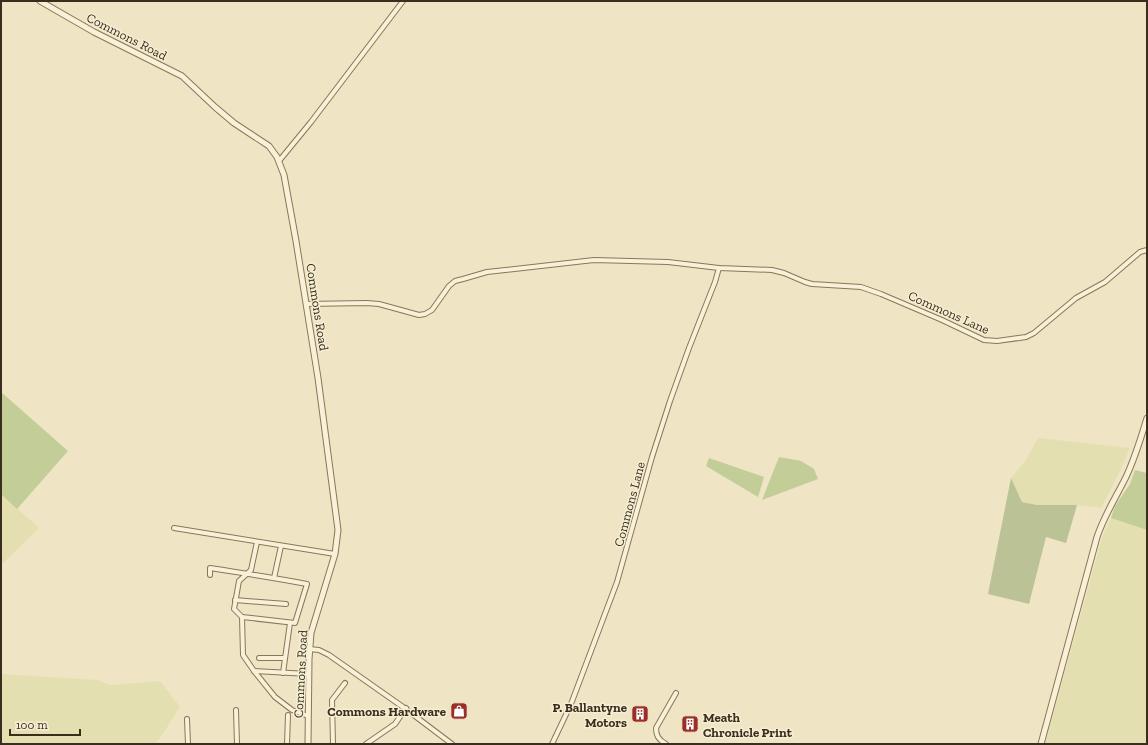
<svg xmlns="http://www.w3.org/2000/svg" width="1148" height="745" viewBox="0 0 1148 745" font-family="'Zilla Slab',serif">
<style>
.farmland{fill:#e4dfb1}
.green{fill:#c3cd97}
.cemetery{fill:#bac296}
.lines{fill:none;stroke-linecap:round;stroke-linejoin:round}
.minor-casing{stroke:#89765a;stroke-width:6}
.tertiary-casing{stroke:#89765a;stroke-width:7}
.minor{stroke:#f9f1d7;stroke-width:4}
.tertiary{stroke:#f9f1d7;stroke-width:5}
.labels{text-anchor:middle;stroke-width:3;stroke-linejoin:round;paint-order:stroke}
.street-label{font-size:13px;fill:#392d1e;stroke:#f6eed3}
.poi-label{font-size:13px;font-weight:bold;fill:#392d1e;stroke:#f6eed3;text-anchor:end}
</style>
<rect width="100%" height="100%" fill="#efe4c3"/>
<g class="farmland">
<path d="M 1038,438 L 1130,448 L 1121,469 L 1101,508 L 1077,505 L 1037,505 L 1022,502 L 1011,478 L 1026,460 Z"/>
<path d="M 1,494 L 39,528 L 1,565 Z"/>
<path d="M 1111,518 L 1147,530 L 1147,744 L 1045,744 L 1102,538 Z"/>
<path d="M 1,674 L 98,680 L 110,685 L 160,681 L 180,707 L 156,744 L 1,744 Z"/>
</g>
<g class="green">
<path d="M 1,392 L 68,451 L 17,509 L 1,494 Z"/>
<path d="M 779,457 L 801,461 L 814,469 L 818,479 L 762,500 Z"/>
<path d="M 709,458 L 764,477 L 758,497 L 706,466 Z"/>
<path d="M 1135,470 L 1147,473 L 1147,530 L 1111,518 L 1115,506 L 1130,484 Z"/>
</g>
<path class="cemetery" d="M 1011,478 L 1022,502 L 1037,505 L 1077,505 L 1066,543 L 1046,537 L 1029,604 L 988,594 Z"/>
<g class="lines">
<defs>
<g id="minor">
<path d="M 279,161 L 311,122 L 403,1"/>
<path d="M 306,304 L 367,303 L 379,304 L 419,315 L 425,314 L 432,310 L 449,286 L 455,281 L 463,279 L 487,272 L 594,260 L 668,262 L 719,268 L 772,270 L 784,273 L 805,282 L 812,284 L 861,287 L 881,294 L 942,320 L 984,340 L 997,341 L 1026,337 L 1034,333 L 1076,298 L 1105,282 L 1140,252 L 1147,250"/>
<path d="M 174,528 L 335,554"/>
<path d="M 210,575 L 210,568 C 243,573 275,578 307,584 L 295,623 L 242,617 L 234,609 L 239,581 L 251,570 L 257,542"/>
<path d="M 274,578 L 281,546"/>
<path d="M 235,600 L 286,604"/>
<path d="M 242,617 L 243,655 L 254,671 L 275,697 L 292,710 L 308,716"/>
<path d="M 309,649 L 319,650 L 329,655 L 403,707 L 452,744"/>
<path d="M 259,658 L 285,658"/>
<path d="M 254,671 L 309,674"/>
<path d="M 283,673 L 290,623"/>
<path d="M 236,710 L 237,744"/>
<path d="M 187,719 L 188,744"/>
<path d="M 287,744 L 288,715"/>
<path d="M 333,744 L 332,700 L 345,683"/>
<path d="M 366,744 L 395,724 L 406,708"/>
<path d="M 552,744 L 571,704 L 617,582 L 652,457 L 670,401 L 689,348 L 715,282 L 719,268"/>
<path d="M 666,744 C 659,740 656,736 656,728 L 676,693"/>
</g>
<g id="tertiary">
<path d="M 40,1 L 94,32 L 182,76 L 215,107 L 234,123 L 269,146 L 277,157 L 284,175 L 296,241 L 318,378 L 338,530 L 335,554 L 311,633 L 309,659 L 308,744"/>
<path d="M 1041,744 L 1097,537 C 1104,516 1116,497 1126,477 C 1135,458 1141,438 1147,418"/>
</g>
</defs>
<use href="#minor" class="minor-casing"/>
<use href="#tertiary" class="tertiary-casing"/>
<use href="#minor" class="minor"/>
<use href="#tertiary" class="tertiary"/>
</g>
<defs>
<symbol id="shop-square" viewBox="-11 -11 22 22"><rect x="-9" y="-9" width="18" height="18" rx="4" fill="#992f29" stroke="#f6eed3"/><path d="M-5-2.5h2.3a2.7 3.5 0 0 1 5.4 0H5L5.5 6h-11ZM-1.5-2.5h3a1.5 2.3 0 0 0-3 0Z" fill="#fff"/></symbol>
<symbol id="building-square" viewBox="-11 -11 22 22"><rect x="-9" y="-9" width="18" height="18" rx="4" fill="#992f29" stroke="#f6eed3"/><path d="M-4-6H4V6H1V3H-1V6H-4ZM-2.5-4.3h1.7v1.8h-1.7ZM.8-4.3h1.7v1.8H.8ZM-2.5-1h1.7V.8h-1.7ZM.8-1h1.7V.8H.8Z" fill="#fff"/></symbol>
</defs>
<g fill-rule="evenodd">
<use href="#shop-square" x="449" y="701" width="20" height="20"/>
<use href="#building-square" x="630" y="704" width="20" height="20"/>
<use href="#building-square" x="680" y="714" width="20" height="20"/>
</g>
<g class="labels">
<g class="street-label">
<text transform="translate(127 36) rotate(27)" y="5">Commons Road</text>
<text transform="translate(318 307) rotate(81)" y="5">Commons Road</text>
<text transform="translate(949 312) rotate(24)" y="5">Commons Lane</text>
<text transform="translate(629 504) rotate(-75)" y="5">Commons Lane</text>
<text transform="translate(300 674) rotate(-87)" y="5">Commons Road</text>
</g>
<g class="poi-label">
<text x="627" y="712">P. Ballantyne<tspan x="627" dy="15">Motors</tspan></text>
<text x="446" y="716">Commons Hardware</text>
<text x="703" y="722" text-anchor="start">Meath<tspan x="703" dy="15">Chronicle Print</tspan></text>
</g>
</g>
<rect width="1148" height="745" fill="none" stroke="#392d1e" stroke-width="4"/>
<path d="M10 729v6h70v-6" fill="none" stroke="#392d1e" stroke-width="2"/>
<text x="16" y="729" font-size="12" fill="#392d1e" stroke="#f6eed3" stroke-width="3" paint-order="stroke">100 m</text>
</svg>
